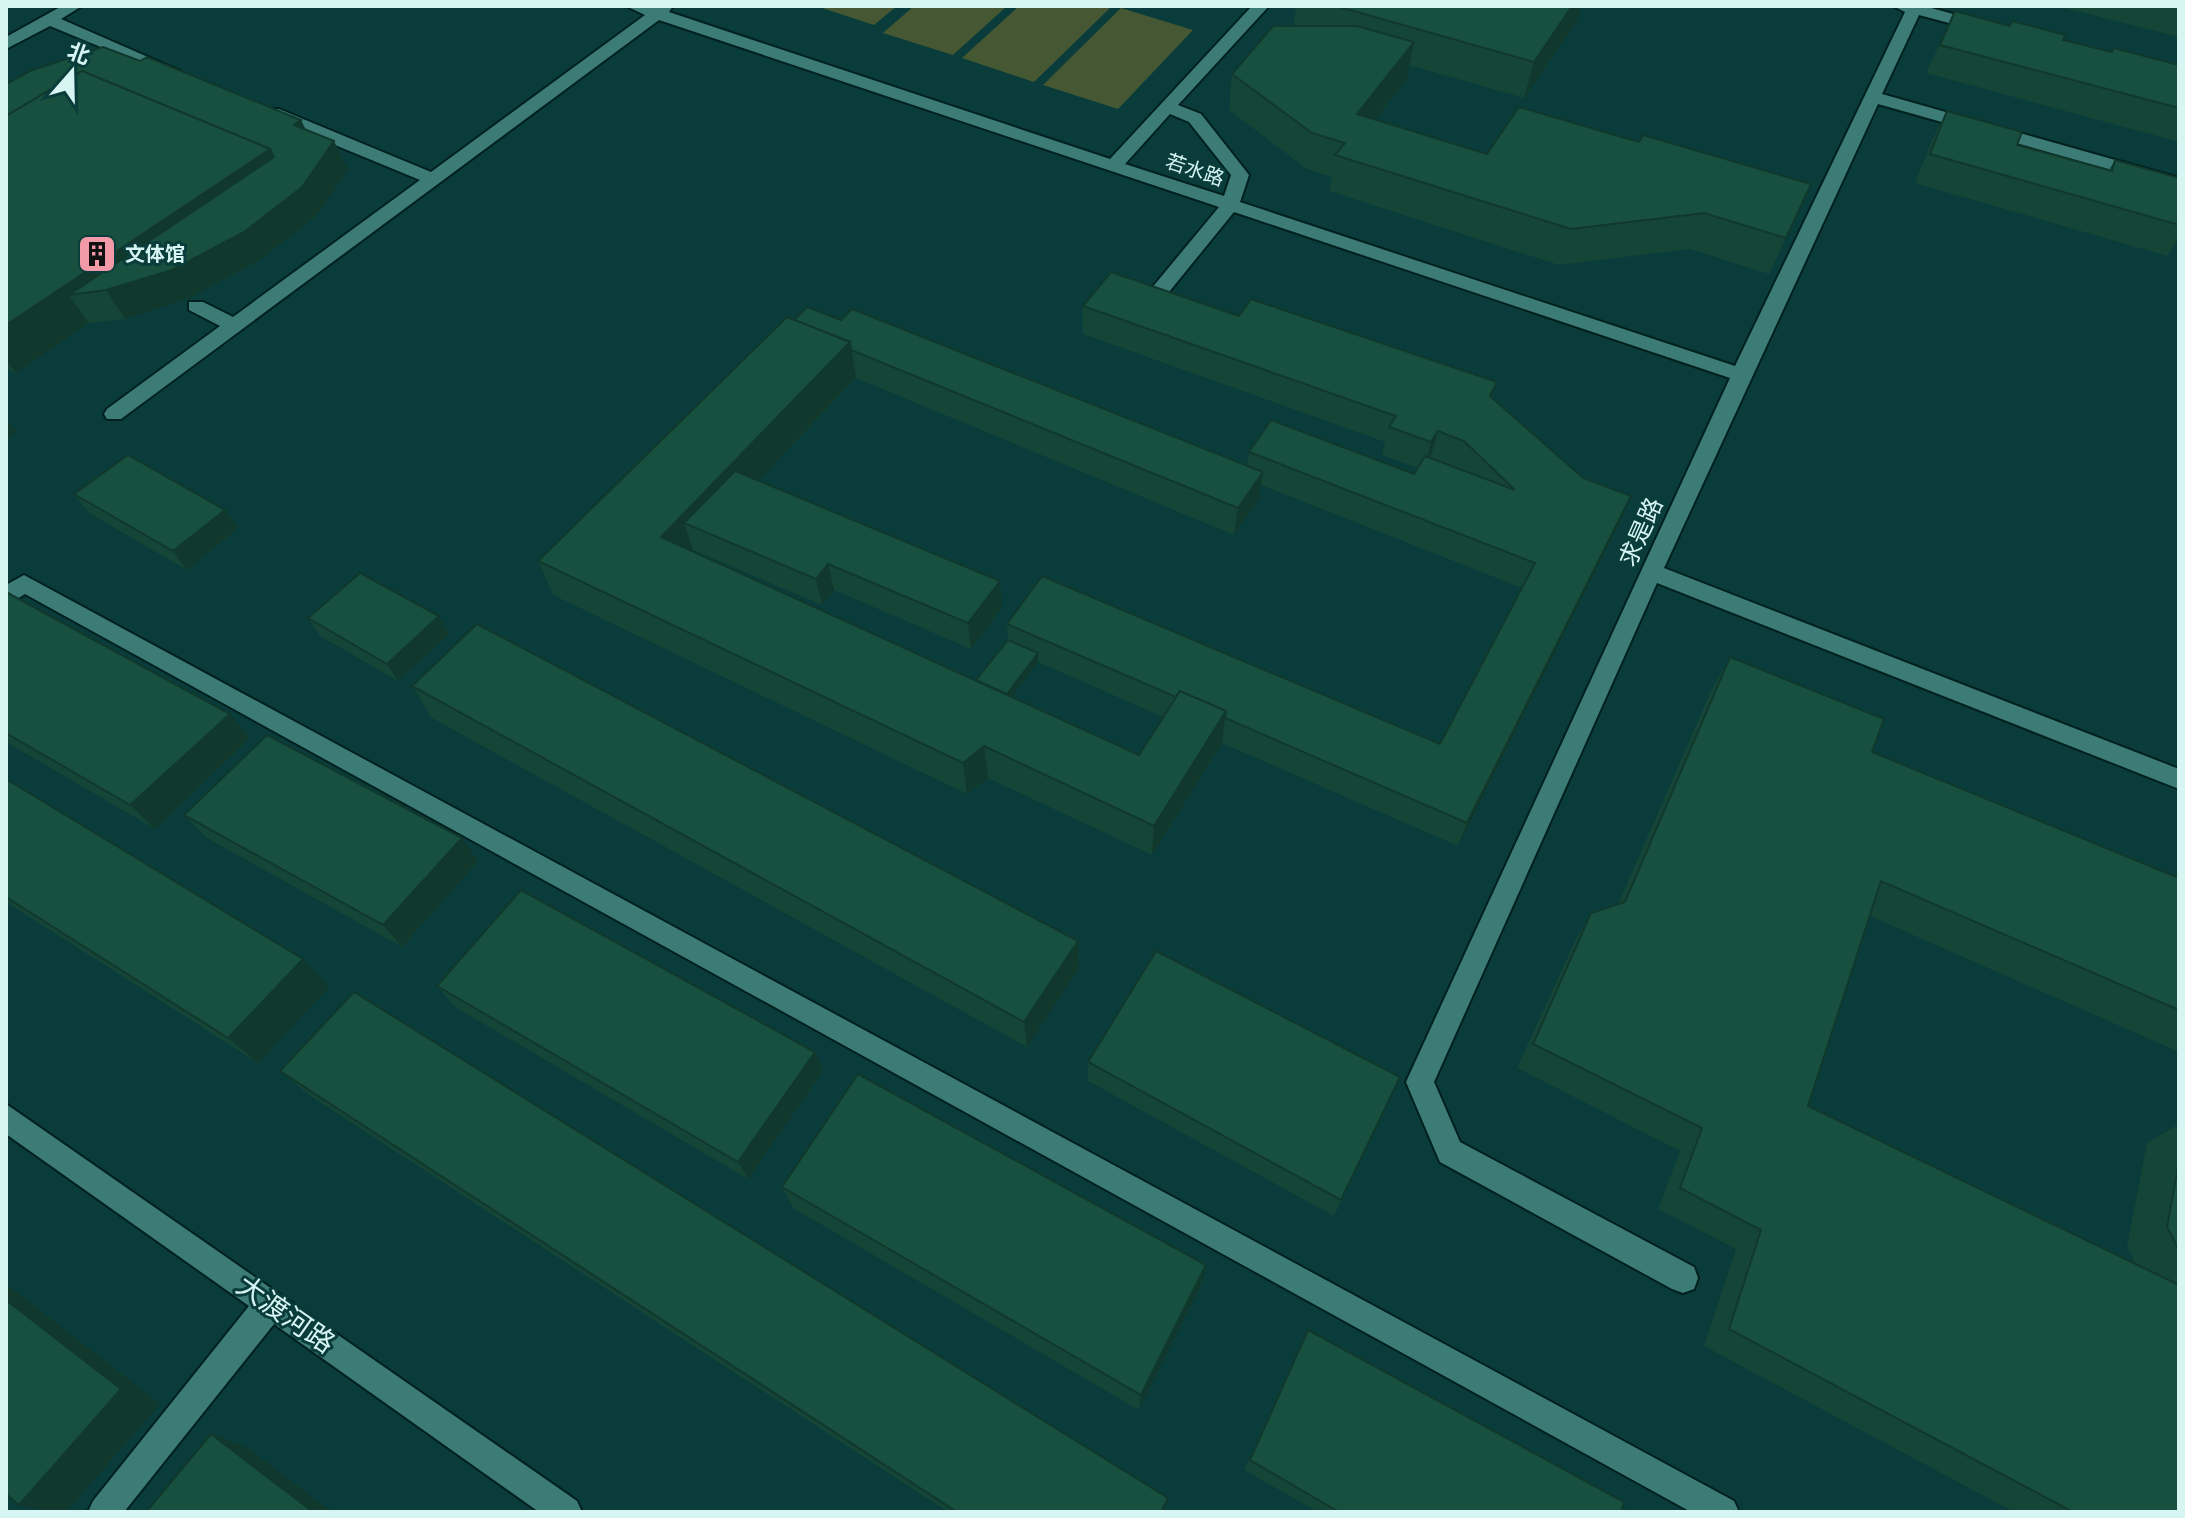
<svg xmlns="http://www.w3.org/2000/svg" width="2185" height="1518" viewBox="0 0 2185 1518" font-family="'Archivo Narrow','Noto Sans SC',sans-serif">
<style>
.green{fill:#465833}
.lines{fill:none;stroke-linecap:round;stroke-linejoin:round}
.minor-casing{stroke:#00211f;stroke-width:4}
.minor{fill:#3d7b76;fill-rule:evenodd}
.wall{fill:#154536;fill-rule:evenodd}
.shaded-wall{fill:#11382c}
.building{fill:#18503f;stroke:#11382c;stroke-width:2}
.labels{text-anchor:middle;stroke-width:6;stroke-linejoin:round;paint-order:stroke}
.far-street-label{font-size:20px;fill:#d7f6f3;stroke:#093c3a}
.far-poi-label{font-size:20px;font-weight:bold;fill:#d7f6f3;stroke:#093c3a;text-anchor:start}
.street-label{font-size:24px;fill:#d7f6f3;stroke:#093c3a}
.near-street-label{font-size:28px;fill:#d7f6f3;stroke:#093c3a}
</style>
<rect width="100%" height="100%" fill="#093c3a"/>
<g class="green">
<path d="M 816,6 L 897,6 L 874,25 Z"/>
<path d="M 914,6 L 1007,6 L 953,55 L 883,33 Z"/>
<path d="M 1019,6 L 1112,6 L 1034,82 L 962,58 Z"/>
<path d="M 1121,8 L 1193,30 L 1118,109 L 1043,85 Z"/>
</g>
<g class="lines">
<defs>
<g id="minor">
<path d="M 62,6 L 82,6 L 61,19 L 180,71 L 172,76 L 166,74 L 50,26 L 6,49 L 6,37 Z"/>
<path d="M 626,6 L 673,6 L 669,12 L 1110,159 L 1252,6 L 1269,6 L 1178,105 L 1201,114 L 1249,175 L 1240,202 L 1735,366 L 1905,12 L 1893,6 L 1924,6 L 1989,24 L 1989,30 L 1983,32 L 1919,15 L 1882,94 L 2179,178 L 2179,189 L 1878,104 L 1664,568 L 2179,769 L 2179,789 L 1657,583 L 1434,1082 L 1460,1142 L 1694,1267 L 1698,1278 L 1694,1289 L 1683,1293 L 1672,1289 L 1440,1162 L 1406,1082 L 1730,378 L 1234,212 L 1160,303 L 1146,303 L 1146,295 L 1219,207 L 659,20 L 121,419 L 107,419 L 104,414 L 107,409 L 220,326 L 189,310 L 189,302 L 203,302 L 233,317 L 420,180 L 267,117 L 267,109 L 279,109 L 431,172 L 645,15 ZM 1170,114 L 1189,122 L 1231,175 L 1224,196 L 1125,164 Z"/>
<path d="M 24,575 L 1734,1501 L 1739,1512 L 1691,1512 L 25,594 L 6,606 L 6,585 Z"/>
<path d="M 6,1104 L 577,1501 L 582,1512 L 539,1512 L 274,1324 L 124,1512 L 88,1512 L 93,1501 L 249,1306 L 6,1134 Z"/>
</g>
</defs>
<use href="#minor" class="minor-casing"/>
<use href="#minor" class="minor"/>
</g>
<g class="wall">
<path d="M 1296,6 L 1581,6 L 1577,21 L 1524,98 L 1409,65 L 1407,78 L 1375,120 L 1487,154 L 1639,142 L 1811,184 L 1769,274 L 1690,249 L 1559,265 L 1329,191 L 1332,177 L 1307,169 L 1229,110 L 1232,74 L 1294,26 Z"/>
<path d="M 2057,6 L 2179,6 L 2179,37 Z"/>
<path d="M 1955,11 L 2112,52 L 2114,48 L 2179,65 L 2179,142 L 1926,73 Z"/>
<path d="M 140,61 L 301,120 L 305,129 L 348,170 L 316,216 L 260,260 L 189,298 L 125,319 L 89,323 L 16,373 L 6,368 L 6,84 Z"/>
<path d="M 1947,111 L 2017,145 L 2109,170 L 2115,160 L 2179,178 L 2179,238 L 2167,256 L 1915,183 L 1932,140 Z"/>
<path d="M 1083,306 L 1239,316 L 1492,398 L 1619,523 L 1458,846 L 1222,743 L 1152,855 L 988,778 L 967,794 L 553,595 L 538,561 L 794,320 L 841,320 L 1247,466 L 1249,452 L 1414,474 L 1418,468 L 1382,455 L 1385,442 L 1083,334 ZM 856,378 L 1234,535 L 1259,499 L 1261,485 L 1522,588 L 1440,744 L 1007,624 L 1008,640 L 976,680 L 692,551 L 693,550 L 822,605 L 834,590 L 971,649 L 1002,607 L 1000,581 L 758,481 ZM 1038,662 L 1163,717 L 1139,755 L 1012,697 Z"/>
<path d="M 74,494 L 225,510 L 238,528 L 187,570 L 89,513 Z"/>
<path d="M 6,592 L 250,738 L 155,829 L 6,742 Z"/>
<path d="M 439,616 L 449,634 L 398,681 L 320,636 L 308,618 Z"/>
<path d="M 1730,657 L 1872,752 L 2179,878 L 2179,1052 L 1870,916 L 1808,1106 L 2136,1264 L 2127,1246 L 2147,1143 L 2179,1124 L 2179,1512 L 2014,1512 L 1704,1346 L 1736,1249 L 1658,1209 L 1680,1151 L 1517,1068 L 1575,941 L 1591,913 L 1618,904 L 1712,689 Z"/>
<path d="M 412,686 L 1078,941 L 1079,968 L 1027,1047 L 432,718 Z"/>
<path d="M 6,779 L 330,986 L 258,1063 L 6,902 Z"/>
<path d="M 184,815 L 478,861 L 402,947 L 207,838 Z"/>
<path d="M 437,986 L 815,1052 L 823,1071 L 748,1179 L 455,1007 Z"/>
<path d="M 1088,1062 L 1400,1077 L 1334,1216 L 1088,1081 Z"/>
<path d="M 280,1071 L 1165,1508 L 1163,1512 L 948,1512 L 309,1095 Z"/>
<path d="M 782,1187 L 1206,1265 L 1202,1283 L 1139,1410 L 793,1208 Z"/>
<path d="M 1308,1330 L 1621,1512 L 1318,1512 L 1244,1470 Z"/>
</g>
<g class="shaded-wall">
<path d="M 1572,6 L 1581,6 L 1577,21 L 1524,98 L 1534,62 Z"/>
<path d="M 1414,42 L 1407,78 L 1352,150 L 1357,114 Z"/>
<path d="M 301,120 L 315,149 L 294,125 Z"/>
<path d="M 334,141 L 348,170 L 316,216 L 260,260 L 189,298 L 125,319 L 106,290 L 69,295 L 89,323 L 16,373 L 6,360 L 6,325 L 270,149 Z"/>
<path d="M 850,342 L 856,377 L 709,533 L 684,523 L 693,550 L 673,571 L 661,537 Z"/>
<path d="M 6,418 L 17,431 L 6,439 Z"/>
<path d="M 1438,431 L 1430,459 L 1424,470 L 1431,442 Z"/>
<path d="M 1263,472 L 1259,499 L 1234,535 L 1238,508 Z"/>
<path d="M 1631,496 L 1619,523 L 1458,846 L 1467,823 Z"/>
<path d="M 225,510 L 238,528 L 187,570 L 173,551 Z"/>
<path d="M 828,564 L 834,590 L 822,605 L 816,579 Z"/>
<path d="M 1000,581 L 1002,607 L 971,649 L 968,623 Z"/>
<path d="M 439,616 L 449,634 L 398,681 L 387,664 Z"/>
<path d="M 1038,653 L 1038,662 L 995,720 L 994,711 Z"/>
<path d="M 1226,711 L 1222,743 L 1152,855 L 1154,826 Z"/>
<path d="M 230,714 L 250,738 L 155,829 L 130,805 Z"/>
<path d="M 984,746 L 988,778 L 967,794 L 963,763 Z"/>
<path d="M 462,838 L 478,861 L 402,947 L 383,925 Z"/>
<path d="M 1078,941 L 1079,968 L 1027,1047 L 1024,1022 Z"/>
<path d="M 303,959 L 330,986 L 258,1063 L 228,1038 Z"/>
<path d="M 815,1052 L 823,1071 L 748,1179 L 738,1162 Z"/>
<path d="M 1206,1265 L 1202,1283 L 1139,1410 L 1141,1395 Z"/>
<path d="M 6,1284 L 160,1404 L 66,1512 L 50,1512 L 19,1505 Z"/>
<path d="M 211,1434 L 246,1447 L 332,1512 L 313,1512 Z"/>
</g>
<g class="building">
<path d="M 1336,6 L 1572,6 L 1534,62 Z"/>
<path d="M 1955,11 L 2010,26 L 2012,21 L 2065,35 L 2063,40 L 2112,52 L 2114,48 L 2179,65 L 2179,108 L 1940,45 Z"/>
<path d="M 1273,26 L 1357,26 L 1414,42 L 1357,114 L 1487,154 L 1519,107 L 1639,142 L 1643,135 L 1811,184 L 1786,238 L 1704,213 L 1571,229 L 1335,155 L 1345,143 L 1312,133 L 1232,74 Z"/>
<path d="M 103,47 L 140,61 L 147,57 L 301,120 L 294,125 L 334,141 L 302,187 L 244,232 L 172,270 L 106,290 L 69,295 L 274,157 L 270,149 L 82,71 L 6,116 L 6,84 L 30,71 Z"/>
<path d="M 82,71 L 270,149 L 6,325 L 6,116 Z"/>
<path d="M 1947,111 L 2022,132 L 2017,145 L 2112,171 L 2115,160 L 2179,178 L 2179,225 L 1930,154 Z"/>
<path d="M 1111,272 L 1239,316 L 1251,299 L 1497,382 L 1490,396 L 1583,478 L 1631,496 L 1467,823 L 1225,718 L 1226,711 L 1180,691 L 1176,697 L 1007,624 L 1042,576 L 1440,744 L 1535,563 L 1249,452 L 1271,420 L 1414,474 L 1425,456 L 1515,490 L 1464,441 L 1438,431 L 1431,442 L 1389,427 L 1396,416 L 1083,306 Z"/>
<path d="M 807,307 L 841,320 L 852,309 L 1263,472 L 1238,508 L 851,350 L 850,342 L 794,320 Z"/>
<path d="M 787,317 L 850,342 L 661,537 L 1139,755 L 1180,691 L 1226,711 L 1154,826 L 984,746 L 963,763 L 538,561 Z"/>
<path d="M 128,455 L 225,510 L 173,551 L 74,494 Z"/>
<path d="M 735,471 L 1000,581 L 968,623 L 828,564 L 816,579 L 684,523 Z"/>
<path d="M 360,573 L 439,616 L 387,664 L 308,618 Z"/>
<path d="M 6,592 L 230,714 L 130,805 L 6,733 Z"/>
<path d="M 477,624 L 1078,941 L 1024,1022 L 412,686 Z"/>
<path d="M 1008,640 L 1038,653 L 1007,694 L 976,680 Z"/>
<path d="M 1730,657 L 1884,719 L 1872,752 L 2179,878 L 2179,1010 L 1881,881 L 1808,1106 L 2179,1285 L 2179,1512 L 2073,1512 L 1729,1329 L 1761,1230 L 1680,1188 L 1702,1128 L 1533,1044 L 1591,913 L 1625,902 Z"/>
<path d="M 267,735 L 462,838 L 383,925 L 184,815 Z"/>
<path d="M 6,779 L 303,959 L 228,1038 L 6,897 Z"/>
<path d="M 521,890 L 815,1052 L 738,1162 L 437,986 Z"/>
<path d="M 1156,951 L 1400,1077 L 1341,1200 L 1088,1062 Z"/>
<path d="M 354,992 L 1168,1498 L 1161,1512 L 957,1512 L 280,1071 Z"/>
<path d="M 858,1074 L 1206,1265 L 1141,1395 L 782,1187 Z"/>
<path d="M 2179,1162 L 2179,1250 L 2167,1227 Z"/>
<path d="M 6,1300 L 121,1389 L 19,1505 L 6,1494 Z"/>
<path d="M 1308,1330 L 1624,1502 L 1621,1512 L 1339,1512 L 1250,1460 Z"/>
<path d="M 211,1434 L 313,1512 L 146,1512 Z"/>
</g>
<defs>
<symbol id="building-square" viewBox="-11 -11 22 22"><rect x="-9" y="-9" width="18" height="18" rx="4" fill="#f39aa8" stroke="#093c3a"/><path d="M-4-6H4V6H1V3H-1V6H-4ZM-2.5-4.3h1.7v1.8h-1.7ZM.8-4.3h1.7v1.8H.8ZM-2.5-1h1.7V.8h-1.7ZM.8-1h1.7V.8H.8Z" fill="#111"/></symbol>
</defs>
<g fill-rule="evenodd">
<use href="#building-square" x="75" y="232" width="44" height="44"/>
</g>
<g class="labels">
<g class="far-street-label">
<text transform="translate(1195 170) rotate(19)" y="7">若水路</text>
</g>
<g class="far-poi-label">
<text x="125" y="261">文体馆</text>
</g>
<g class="street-label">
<text transform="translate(1641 532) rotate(-66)" y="8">求是路</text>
</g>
<g class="near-street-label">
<text transform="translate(286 1314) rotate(35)" y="10">大渡河路</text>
</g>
</g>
<rect width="2185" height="1518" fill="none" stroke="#d7f6f3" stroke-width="16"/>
<g transform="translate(72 72) rotate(20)" stroke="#093c3a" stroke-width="6" paint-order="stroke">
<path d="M0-6L14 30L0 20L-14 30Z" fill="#d7f6f3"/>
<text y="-12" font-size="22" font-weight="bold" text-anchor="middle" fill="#d7f6f3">北</text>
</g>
</svg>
